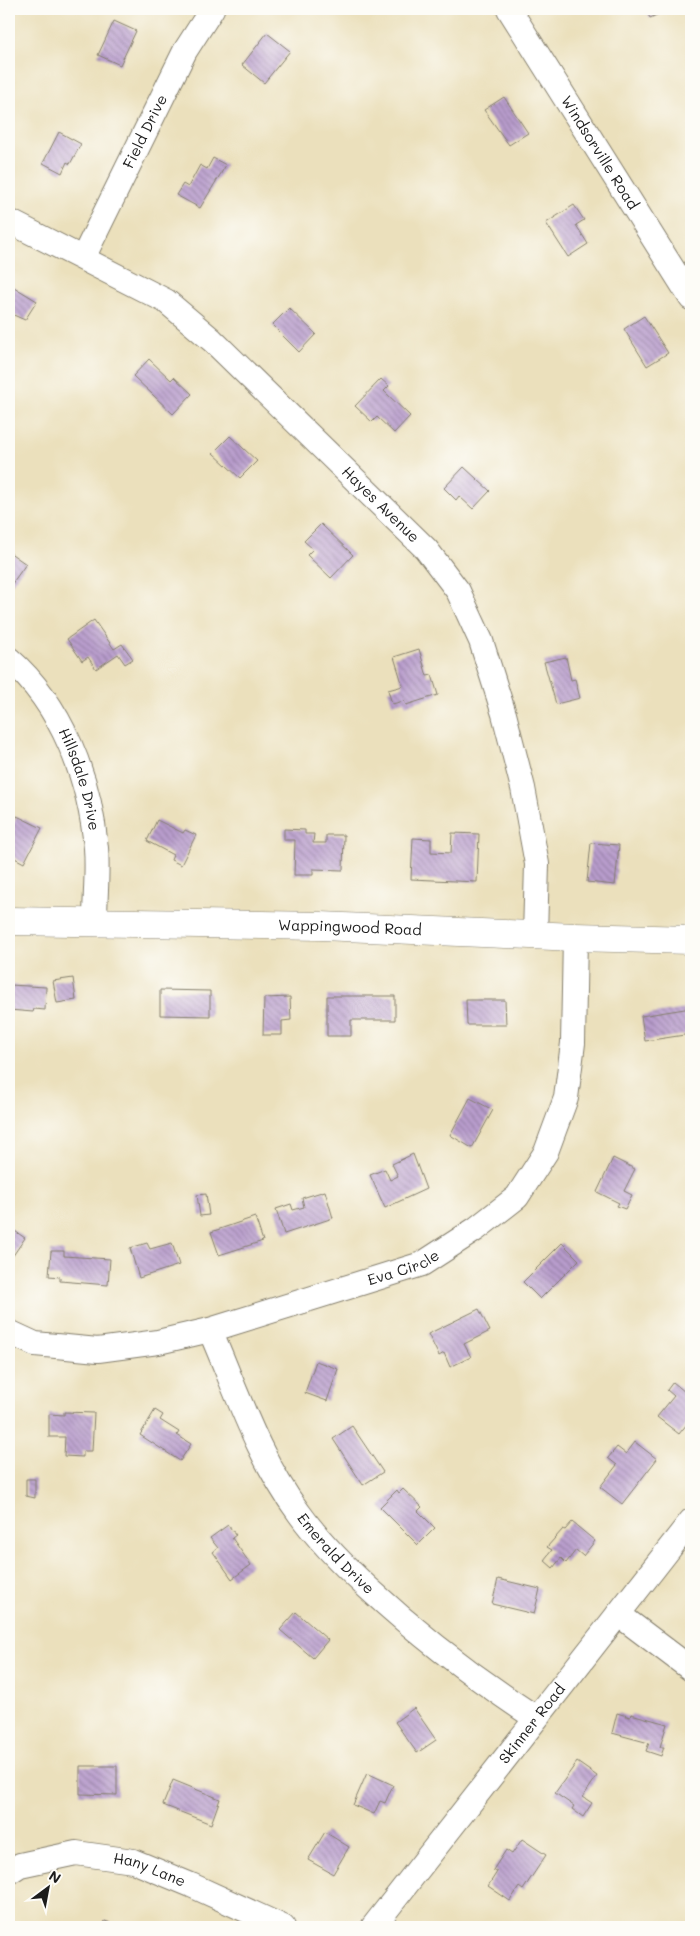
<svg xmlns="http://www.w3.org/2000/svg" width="700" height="1936" viewBox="0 0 700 1936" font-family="Mali,sans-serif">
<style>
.building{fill:url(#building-back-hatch)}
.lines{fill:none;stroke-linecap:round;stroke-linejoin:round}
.minor-casing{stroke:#847e6c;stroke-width:26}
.major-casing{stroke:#847e6c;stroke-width:29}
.minor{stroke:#fff;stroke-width:24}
.major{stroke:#fff;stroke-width:28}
.labels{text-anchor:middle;stroke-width:4;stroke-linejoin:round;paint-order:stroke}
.street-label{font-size:15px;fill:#1c1c1c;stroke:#fdfcf7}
</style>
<defs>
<pattern id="building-back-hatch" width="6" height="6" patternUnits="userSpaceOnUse" patternTransform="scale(1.25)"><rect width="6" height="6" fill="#b89ccc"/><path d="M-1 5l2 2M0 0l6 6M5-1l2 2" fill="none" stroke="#957ea5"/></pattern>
</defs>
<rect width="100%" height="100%" fill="#fdfcf7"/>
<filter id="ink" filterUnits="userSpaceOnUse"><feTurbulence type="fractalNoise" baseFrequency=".02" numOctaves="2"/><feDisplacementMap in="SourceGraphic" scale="10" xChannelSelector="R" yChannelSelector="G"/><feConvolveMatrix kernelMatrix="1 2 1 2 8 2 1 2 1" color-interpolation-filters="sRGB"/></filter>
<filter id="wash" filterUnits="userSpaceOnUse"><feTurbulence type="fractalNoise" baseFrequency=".0096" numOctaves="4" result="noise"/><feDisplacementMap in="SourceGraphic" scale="20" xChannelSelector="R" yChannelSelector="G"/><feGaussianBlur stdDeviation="1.12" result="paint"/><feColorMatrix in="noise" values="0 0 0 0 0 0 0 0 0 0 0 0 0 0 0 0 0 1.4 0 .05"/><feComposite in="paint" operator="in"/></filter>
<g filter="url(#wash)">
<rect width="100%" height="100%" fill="#ebe0bc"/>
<g id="blocks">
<g class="building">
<path d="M 352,9 L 362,9 L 355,13 Z"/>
<path d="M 645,9 L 670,9 L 650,18 Z"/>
<path d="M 114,21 L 136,31 L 120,65 L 98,55 Z"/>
<path d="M 267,33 L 290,51 L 264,83 L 242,65 Z"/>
<path d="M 504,97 L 528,133 L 509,145 L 484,110 Z"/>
<path d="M 59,132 L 81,144 L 70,164 L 67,162 L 62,173 L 43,163 Z"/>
<path d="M 213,158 L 226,165 L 200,208 L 176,195 L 183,184 L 188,187 L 200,165 L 207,169 Z"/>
<path d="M 574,205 L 584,220 L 576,225 L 588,244 L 568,257 L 546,223 Z"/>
<path d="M 9,284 L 37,301 L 25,320 L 9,313 Z"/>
<path d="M 289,308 L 316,334 L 299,352 L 272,325 Z"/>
<path d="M 644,316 L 668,353 L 647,366 L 624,329 Z"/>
<path d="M 149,359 L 171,380 L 174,377 L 192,394 L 173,414 L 133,376 Z"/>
<path d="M 381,379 L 389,386 L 384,391 L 410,416 L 394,433 L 377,417 L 372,422 L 355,406 Z"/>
<path d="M 230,436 L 257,461 L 240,478 L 213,453 Z"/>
<path d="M 464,467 L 490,491 L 473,509 L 459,496 L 456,500 L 444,488 Z"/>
<path d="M 321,524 L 353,555 L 331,578 L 307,555 L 313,549 L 304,541 Z"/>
<path d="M 9,552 L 26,564 L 11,585 L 9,583 Z"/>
<path d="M 94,620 L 114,649 L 122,644 L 133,659 L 125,664 L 118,654 L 96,669 L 88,657 L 82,661 L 67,639 Z"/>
<path d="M 419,649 L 427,676 L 432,675 L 438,695 L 406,705 L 404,701 L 392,704 L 388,690 L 403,686 L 394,657 Z"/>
<path d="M 566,657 L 571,680 L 575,679 L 580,698 L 556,704 L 544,662 Z"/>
<path d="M 17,816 L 42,828 L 24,863 L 9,855 L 9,832 Z"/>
<path d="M 157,820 L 183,833 L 185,830 L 196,835 L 181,865 L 171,860 L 173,855 L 147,841 Z"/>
<path d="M 284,829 L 305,830 L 305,834 L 314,834 L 313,843 L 326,843 L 326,835 L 344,835 L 343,870 L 313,869 L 313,875 L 294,875 L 295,840 L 284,840 Z"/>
<path d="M 452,833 L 479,834 L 477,882 L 411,879 L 413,838 L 431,839 L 431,852 L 451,853 Z"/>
<path d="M 591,843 L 619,845 L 615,885 L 587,882 Z"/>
<path d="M 73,978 L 76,1000 L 57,1003 L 53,981 Z"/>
<path d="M 10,985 L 46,987 L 45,1010 L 34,1009 L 33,1012 L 9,1010 Z"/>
<path d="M 160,990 L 210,991 L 210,1016 L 160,1015 Z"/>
<path d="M 327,996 L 395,996 L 395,1020 L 351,1020 L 351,1036 L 327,1036 Z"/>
<path d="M 290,997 L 291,1020 L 282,1021 L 282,1035 L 263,1035 L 264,998 Z"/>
<path d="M 466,1000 L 505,1000 L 506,1025 L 467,1025 Z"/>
<path d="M 691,1008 L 691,1034 L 645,1041 L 641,1016 Z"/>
<path d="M 470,1098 L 493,1110 L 472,1148 L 450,1135 Z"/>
<path d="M 413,1154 L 426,1189 L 385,1208 L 370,1175 L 385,1169 L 390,1180 L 398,1176 L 392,1164 Z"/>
<path d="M 613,1158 L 635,1169 L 624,1191 L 632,1195 L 625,1209 L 617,1206 L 619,1203 L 597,1192 Z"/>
<path d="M 325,1191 L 333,1218 L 284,1234 L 276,1209 L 291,1204 L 293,1210 L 304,1207 L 302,1198 Z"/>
<path d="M 206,1194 L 209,1215 L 200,1216 L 197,1195 Z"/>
<path d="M 255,1217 L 263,1241 L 219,1255 L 211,1232 Z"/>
<path d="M 9,1227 L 25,1238 L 10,1260 L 9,1259 Z"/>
<path d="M 147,1243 L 150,1249 L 172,1243 L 179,1265 L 139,1278 L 130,1248 Z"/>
<path d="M 562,1243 L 579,1260 L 540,1299 L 523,1282 Z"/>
<path d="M 51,1251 L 64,1251 L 64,1256 L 110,1259 L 108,1285 L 60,1281 L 60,1277 L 49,1276 Z"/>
<path d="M 479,1309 L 490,1331 L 464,1344 L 471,1357 L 450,1367 L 444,1353 L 439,1356 L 428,1334 Z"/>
<path d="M 316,1361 L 338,1369 L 327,1401 L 305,1393 Z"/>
<path d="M 673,1382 L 691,1397 L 691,1419 L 679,1434 L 657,1417 L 674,1396 L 667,1390 Z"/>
<path d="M 155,1410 L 163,1415 L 160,1420 L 179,1432 L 177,1435 L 191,1444 L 180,1461 L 140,1435 Z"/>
<path d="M 64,1412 L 94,1413 L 92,1451 L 83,1451 L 83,1457 L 64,1456 L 65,1437 L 49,1437 L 49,1414 L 64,1415 Z"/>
<path d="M 352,1426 L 383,1472 L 363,1485 L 333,1439 Z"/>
<path d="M 635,1442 L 657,1459 L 622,1504 L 600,1487 L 617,1465 L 608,1458 L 617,1447 L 626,1454 Z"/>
<path d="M 26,1479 L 35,1479 L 35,1498 L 26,1496 Z"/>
<path d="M 403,1489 L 422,1507 L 418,1511 L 435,1528 L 418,1545 L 380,1507 L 397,1490 L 399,1493 Z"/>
<path d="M 572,1522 L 595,1541 L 583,1556 L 576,1550 L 566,1563 L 561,1558 L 553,1568 L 544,1560 L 552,1550 L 547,1547 L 563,1529 L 565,1530 Z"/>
<path d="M 228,1525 L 236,1535 L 232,1538 L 251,1565 L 232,1579 L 213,1552 L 218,1548 L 210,1538 Z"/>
<path d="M 498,1579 L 540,1589 L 534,1614 L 492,1604 Z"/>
<path d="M 296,1612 L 328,1640 L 313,1658 L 280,1630 Z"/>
<path d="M 414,1708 L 436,1740 L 417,1753 L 395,1722 Z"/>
<path d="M 617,1713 L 630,1717 L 631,1714 L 667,1724 L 660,1747 L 664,1747 L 661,1756 L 646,1751 L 649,1743 L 612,1733 Z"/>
<path d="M 577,1762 L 597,1776 L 583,1797 L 592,1803 L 583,1817 L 572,1809 L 574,1806 L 555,1793 Z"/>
<path d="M 80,1766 L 117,1766 L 117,1795 L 80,1794 Z"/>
<path d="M 367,1773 L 393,1785 L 385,1803 L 380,1801 L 374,1814 L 353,1805 Z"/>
<path d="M 173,1780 L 220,1799 L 211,1824 L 163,1805 Z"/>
<path d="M 325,1832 L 349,1847 L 333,1874 L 308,1860 Z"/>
<path d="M 522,1839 L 546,1855 L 523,1890 L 519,1887 L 510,1901 L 488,1886 L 497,1872 L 493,1870 L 506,1850 L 512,1854 Z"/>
<path d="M 105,1921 L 123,1927 L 103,1927 Z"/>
</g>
</g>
</g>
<g filter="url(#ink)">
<use href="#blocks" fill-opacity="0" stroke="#847e6c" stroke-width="1"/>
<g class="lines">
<defs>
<g id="minor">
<path id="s1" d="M 509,9 L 691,298"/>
<path id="s2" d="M 9,221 L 166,301 L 212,340 L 426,549 L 458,591 L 481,641 L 504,714 L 523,788 L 537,864 L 535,935"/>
<path id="s3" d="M 83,258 L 185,51 L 212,9"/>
<path id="s4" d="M 9,659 C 62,705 90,779 96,848 C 98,872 95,897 95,921"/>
<path id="s5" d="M 210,1330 C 237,1392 258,1458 299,1513 C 319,1541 343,1565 368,1588 C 421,1637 476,1679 536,1718"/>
<path id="s6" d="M 9,1332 L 35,1344 L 98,1350 L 158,1342 L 210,1330 L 422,1264 L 476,1229 L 517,1197 L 546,1152 L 566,1098 L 573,1043 L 575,937"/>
<path d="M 618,1614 L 691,1669"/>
<path id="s7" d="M 9,1872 L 20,1865 L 76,1853 L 133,1861 L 191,1885 L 283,1927"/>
<path id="s8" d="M 373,1927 L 691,1521"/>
</g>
<g id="major">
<path id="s9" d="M 9,921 L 321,926 L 575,937 L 691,940"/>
</g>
</defs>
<use href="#minor" class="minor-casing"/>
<use href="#major" class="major-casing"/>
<use href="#minor" class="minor"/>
<use href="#major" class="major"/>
</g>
</g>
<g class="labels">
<g class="street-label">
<text dy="5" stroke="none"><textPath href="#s3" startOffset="141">Field Drive</textPath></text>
<text dy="5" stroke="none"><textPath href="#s1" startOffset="170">Windsorville Road</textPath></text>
<text dy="5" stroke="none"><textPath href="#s2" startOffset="472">Hayes Avenue</textPath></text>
<text dy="5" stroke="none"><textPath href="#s4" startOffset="142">Hillsdale Drive</textPath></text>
<text dy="5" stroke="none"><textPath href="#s9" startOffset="341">Wappingwood Road</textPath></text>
<text dy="5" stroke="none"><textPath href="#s6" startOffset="409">Eva Circle</textPath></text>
<text dy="5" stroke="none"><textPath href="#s5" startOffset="259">Emerald Drive</textPath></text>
<text dy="5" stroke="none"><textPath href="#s8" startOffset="258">Skinner Road</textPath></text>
<text dy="5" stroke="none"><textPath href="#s7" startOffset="146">Hany Lane</textPath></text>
</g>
</g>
<rect width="700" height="1936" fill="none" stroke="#fdfcf7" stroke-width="30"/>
<g transform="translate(48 1888) rotate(32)" stroke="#fdfcf7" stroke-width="4" paint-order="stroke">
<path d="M0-4L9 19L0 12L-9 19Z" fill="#1c1c1c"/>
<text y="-8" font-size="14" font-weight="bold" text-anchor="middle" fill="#1c1c1c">N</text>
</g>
</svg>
